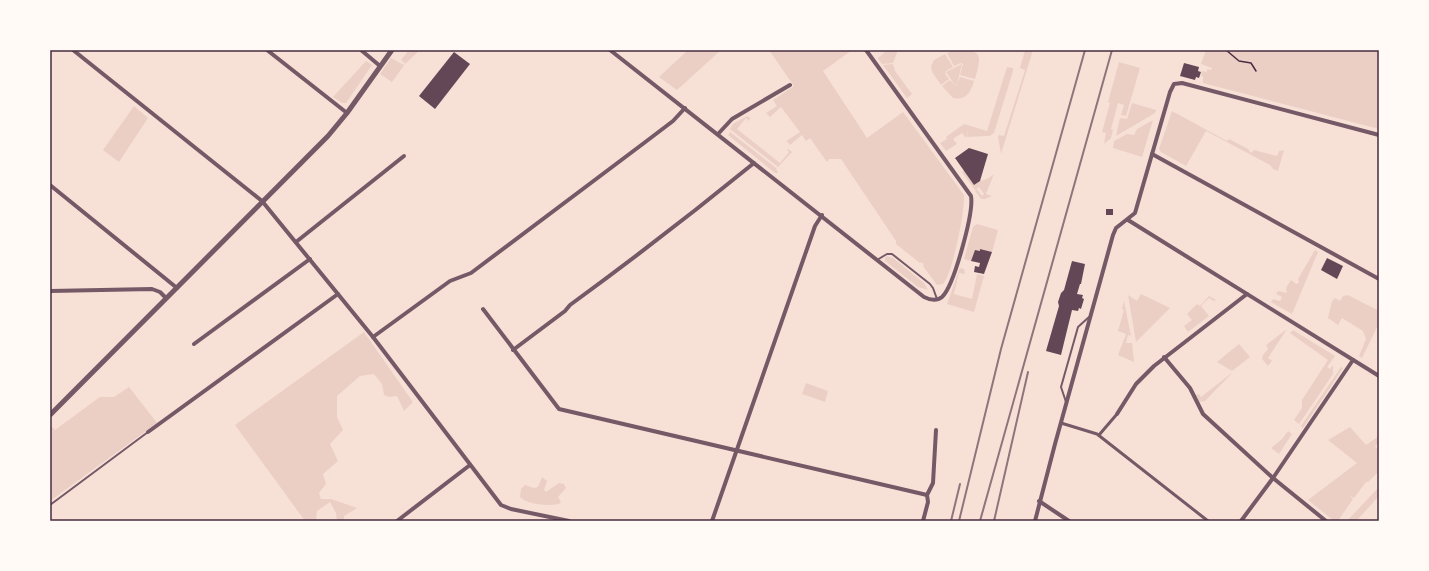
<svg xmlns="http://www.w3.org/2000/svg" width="1429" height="571" viewBox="0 0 1429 571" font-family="Figtree,sans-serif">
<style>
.green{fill:#ebcfc5}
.building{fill:#644757}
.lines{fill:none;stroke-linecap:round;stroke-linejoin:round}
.path{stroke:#4a2c40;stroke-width:1.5}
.service{stroke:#755966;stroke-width:2}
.pedestrian{stroke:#755966;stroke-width:3}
.minor{stroke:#755966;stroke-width:4}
.tertiary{stroke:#755966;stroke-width:5}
.rail{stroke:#8f747c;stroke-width:2}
.neatline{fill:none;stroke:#4a2c40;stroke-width:1.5}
</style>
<rect width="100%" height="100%" fill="#f7e1d7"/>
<g class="green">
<path d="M 409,50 L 420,50 L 405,64 L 392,82 L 380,74 L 391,58 L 404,65 L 405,63 L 401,60 Z"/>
<path d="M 688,50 L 721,50 L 677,90 L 659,77 Z"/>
<path d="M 769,50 L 852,50 L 823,71 L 867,138 L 903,112 L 964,195 C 965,211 953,273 943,284 L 937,285 L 923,266 L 924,264 L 921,262 L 920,263 L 896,244 L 896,241 L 841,159 L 829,159 L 827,162 L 810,138 L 806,141 L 802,135 L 790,145 L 786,140 L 788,140 L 800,132 L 781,107 L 770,117 L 766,113 L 777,106 L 773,100 L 794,86 Z"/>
<path d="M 887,50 L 898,50 L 893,63 L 882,64 L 878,58 Z"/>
<path d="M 953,50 C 981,50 983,52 975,79 L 960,75 L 963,64 L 961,63 L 954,66 L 947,53 Z"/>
<path d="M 1025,50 L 1033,50 L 1001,154 L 998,137 L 999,135 L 1004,136 L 1025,70 L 1020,68 Z"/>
<path d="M 1206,50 L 1379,50 L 1379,129 L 1203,83 L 1203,76 L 1201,76 L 1202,71 L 1207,72 L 1207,69 L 1211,70 L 1212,68 L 1201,64 Z"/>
<path d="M 945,54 L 953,67 L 946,71 L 945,74 L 949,79 L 941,85 L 932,72 L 931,66 L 934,60 Z"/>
<path d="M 366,61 L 372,65 L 346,103 L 342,103 L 333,97 Z"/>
<path d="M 1119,62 L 1140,68 L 1126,116 L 1121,115 L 1124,105 L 1118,103 L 1111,129 L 1113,130 L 1111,138 L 1104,144 L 1106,133 L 1102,132 L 1110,103 L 1108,102 Z"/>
<path d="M 893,64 L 895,71 L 912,94 L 907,98 L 883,65 Z"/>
<path d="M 962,64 L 957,84 L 955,85 L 946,72 Z"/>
<path d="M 1007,67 L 1013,68 L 1013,71 L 994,133 L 989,136 L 967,137 L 968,130 L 966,138 L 962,133 L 953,139 L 957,144 L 946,151 L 940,143 L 947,139 L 946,137 L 964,124 L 987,131 Z"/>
<path d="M 960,77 L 974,81 C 971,92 966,101 953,98 L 942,86 L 950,80 L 956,86 Z"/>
<path d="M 1132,103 L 1156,110 L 1155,113 L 1116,136 L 1120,118 L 1127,119 Z"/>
<path d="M 134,106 L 148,118 L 119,162 L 103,150 Z"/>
<path d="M 1172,111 L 1227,141 L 1229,139 L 1248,149 L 1251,153 L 1254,150 L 1277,156 L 1279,151 L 1284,150 L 1278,171 L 1273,169 L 1270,165 L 1206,131 L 1186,166 L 1161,152 L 1159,149 Z"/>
<path d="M 747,116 L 750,118 L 749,121 L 746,118 L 737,129 L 780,163 L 789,152 L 787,150 L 788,149 L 792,152 L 778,167 L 730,129 L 733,124 Z"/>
<path d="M 1153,120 L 1142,157 L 1113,148 L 1114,141 L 1127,134 L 1134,135 L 1137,129 Z"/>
<path d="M 730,132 L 776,168 L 778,173 L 775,173 L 728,135 Z"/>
<path d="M 964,170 C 977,179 980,186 994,174 L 986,194 L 992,196 L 985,199 L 981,199 L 975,191 L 977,189 L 982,196 L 984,194 L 979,187 L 975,190 L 962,172 Z"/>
<path d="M 977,224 L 998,230 L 992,252 L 980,249 L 980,251 L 975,250 L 971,261 L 964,259 L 973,227 Z"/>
<path d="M 1315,250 L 1318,252 L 1292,314 L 1271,302 L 1273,299 L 1280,301 L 1282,297 L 1276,294 L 1278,291 L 1287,293 L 1286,288 L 1291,280 L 1296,284 L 1299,283 L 1298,279 Z"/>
<path d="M 887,256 L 893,258 L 924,283 L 928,290 L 918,287 L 885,261 L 885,258 Z"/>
<path d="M 960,268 L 964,269 L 965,274 L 959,273 L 954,294 L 972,299 L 977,274 L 984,276 L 974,312 L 947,304 Z"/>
<path d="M 1141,294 L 1170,308 L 1136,342 L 1128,295 L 1137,301 Z"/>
<path d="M 1348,295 L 1379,311 L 1379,323 L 1362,358 L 1359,356 L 1366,339 L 1363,331 L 1342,318 L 1338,325 L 1328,318 L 1332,301 L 1335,298 L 1340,301 L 1343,296 Z"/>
<path d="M 1209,296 L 1216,300 L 1214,301 L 1209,298 L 1201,306 L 1209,316 L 1188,332 L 1184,326 L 1192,320 L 1187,314 L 1197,304 L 1200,306 Z"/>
<path d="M 1124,301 L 1131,336 L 1128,335 L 1126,343 L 1132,343 L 1134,362 L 1118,355 L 1126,334 L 1118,331 L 1124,310 L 1122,309 Z"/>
<path d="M 1287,329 L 1268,358 L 1272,361 L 1268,366 L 1262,359 L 1263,355 L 1268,349 L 1266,345 Z"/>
<path d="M 1293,330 L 1335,356 L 1327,367 L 1330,369 L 1333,365 L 1333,374 L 1299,424 L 1294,420 L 1302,408 L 1302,400 L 1328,360 L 1290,333 Z"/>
<path d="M 364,332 L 413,402 L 404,411 L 397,396 L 389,397 L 384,395 L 382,384 L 374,374 L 360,376 L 337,396 L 337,417 L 343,430 L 330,444 L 338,461 L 323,474 L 326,484 L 319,493 L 321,499 L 331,499 L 357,508 L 344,516 L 344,521 L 337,521 L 336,513 L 330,502 L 317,511 L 316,521 L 305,521 L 235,425 Z"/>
<path d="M 1239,344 L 1250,357 L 1232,371 L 1217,362 Z"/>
<path d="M 1341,367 L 1343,368 L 1303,428 L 1301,426 Z"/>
<path d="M 1233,372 L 1205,401 L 1199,402 L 1196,395 L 1199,394 L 1201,397 Z"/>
<path d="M 806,383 L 828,391 L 825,402 L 802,394 Z"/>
<path d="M 129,387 L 157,423 L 50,501 L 50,425 L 55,430 L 100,397 L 114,397 Z"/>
<path d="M 1350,427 L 1366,445 L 1379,436 L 1379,443 L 1375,446 L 1379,451 L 1379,471 L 1368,482 L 1366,482 L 1354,498 L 1349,495 L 1353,499 L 1338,521 L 1334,521 L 1308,500 L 1357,463 L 1328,440 Z"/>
<path d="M 1288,431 L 1292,434 L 1279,454 L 1271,448 L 1282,439 Z"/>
<path d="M 542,477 L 547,481 L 544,490 L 546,492 L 559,483 L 564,484 L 566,488 L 558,497 L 561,502 L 559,504 C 550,506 527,505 520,497 L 521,489 L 525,485 L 534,488 L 538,487 Z"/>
<path d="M 1379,487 L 1379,496 L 1359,518 L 1356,521 L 1347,521 Z"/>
</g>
<g class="building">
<path d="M 454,52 L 470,64 L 435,109 L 419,96 Z"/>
<path d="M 1184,63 L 1199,67 L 1198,71 L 1201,72 L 1199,78 L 1196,77 L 1195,80 L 1180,76 Z"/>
<path d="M 969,148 L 988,154 L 980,181 L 974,185 L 955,158 Z"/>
<rect x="1106" y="209" width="7" height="6"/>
<path d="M 980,249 L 992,252 L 984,274 L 974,272 L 975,266 L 979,267 L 980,263 L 971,261 L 975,250 L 980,251 Z"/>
<path d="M 1327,258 L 1343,266 L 1337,279 L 1321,270 Z"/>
<path d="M 1072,261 L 1085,264 L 1081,284 L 1080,284 L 1077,294 L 1083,295 L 1082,298 L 1084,299 L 1081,309 L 1079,308 L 1078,311 L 1072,310 L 1061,355 L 1046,351 L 1059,306 L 1058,302 L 1061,293 L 1064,290 Z"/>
</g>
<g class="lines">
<path class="path" d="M 1226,50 L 1239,61 L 1251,63 L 1256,71"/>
<g class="service">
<path d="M 877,260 L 887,254 L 892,254 L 930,284 L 933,288 L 937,299"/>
<path d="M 1066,402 L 1061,387 L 1078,327 L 1089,317"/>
<path d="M 50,505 L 148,432"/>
</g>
<g class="pedestrian">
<path d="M 1061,423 L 1097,434 L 1208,521"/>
<path d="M 1099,435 L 1117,414"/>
</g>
<g class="minor">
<path d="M 73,50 L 262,201 L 373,337 L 501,505 L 511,509 L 569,521"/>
<path d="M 267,50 L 347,113"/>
<path d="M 361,50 L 380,66"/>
<path d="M 610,50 L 924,297 C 930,300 937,301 942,297 C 954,286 974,212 971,196 L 866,50"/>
<path d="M 718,134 L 732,119 L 790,85"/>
<path d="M 1152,154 L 1379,279"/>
<path d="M 50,185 L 177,288"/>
<path d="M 1128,220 L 1379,376"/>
<path d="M 296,242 L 404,156"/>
<path d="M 50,291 L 152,289 L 160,292 L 166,298"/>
<path d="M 483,309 L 559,409 L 927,495"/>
<path d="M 373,337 L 450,281 L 471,273 L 644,143 L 673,121 L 685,108"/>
<path d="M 194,344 L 310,259"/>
<path d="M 513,350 L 565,311 L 570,305 C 633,259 694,212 754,163"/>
<path d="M 1164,357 L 1190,388 L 1203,414 L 1273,478 L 1326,521"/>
<path d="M 1117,414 L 1136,384 L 1154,366 L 1247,294"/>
<path d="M 148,432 L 338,294"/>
<path d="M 1039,501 L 1069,521"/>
<path d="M 397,521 L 470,465"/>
<path d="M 712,521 L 815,226 L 822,215"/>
<path d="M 923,521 L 928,502 L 927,495 L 933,483 L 936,430"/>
<path d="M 1035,521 L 1055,444 L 1113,235 L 1116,228 L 1135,213 L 1170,92 L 1174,84 L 1182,83 L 1379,135"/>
<path d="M 1241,521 L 1273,478 L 1353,360"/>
</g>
<path class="tertiary" d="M 50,415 L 328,136 L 347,113 L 392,50"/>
<g class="rail">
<path d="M 951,521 L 960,484"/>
<path d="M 959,521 L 1001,349 L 1085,50"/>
<path d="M 980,521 L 1112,50"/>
<path d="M 994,521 L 1028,372"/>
</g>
</g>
<rect width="1429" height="571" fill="none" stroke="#fffaf5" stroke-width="102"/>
<rect x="51" y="51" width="1327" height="469" class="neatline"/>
</svg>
